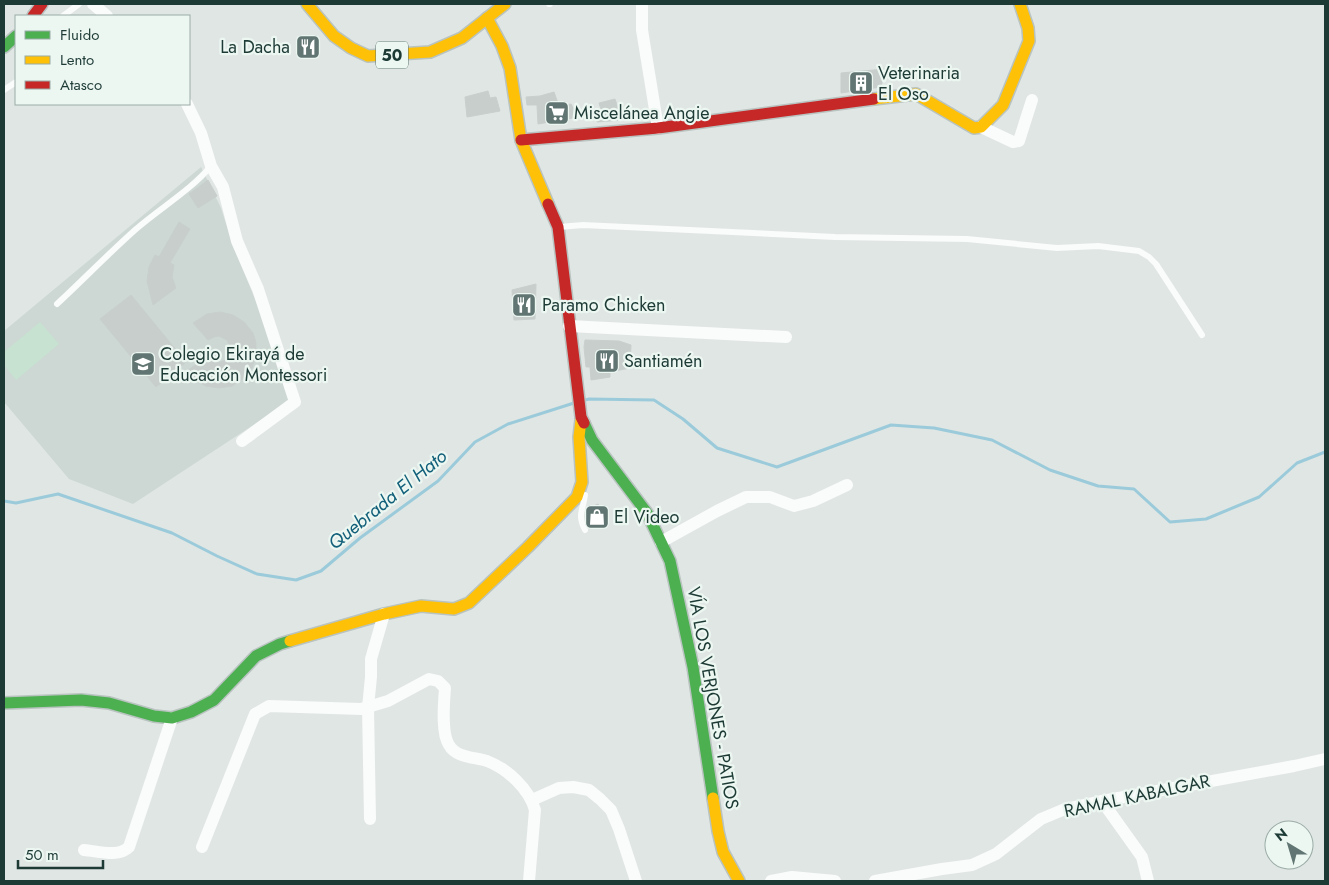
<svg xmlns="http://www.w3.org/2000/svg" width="1329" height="885" viewBox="0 0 1329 885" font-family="Jost,sans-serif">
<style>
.built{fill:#cdd8d4}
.green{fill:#c7e2d1}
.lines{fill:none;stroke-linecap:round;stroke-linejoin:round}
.stream{stroke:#9bcbda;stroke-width:3}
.building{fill:#c7cecb;stroke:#c8cfcd}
.fast-casing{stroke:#b9c3c0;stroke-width:14}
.slow-casing{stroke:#b9c3c0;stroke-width:14}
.jam-casing{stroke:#b9c3c0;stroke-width:14}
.lane{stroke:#fafbfb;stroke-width:6}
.street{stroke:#fafbfb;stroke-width:12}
.fast{stroke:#4caf50;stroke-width:11}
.slow{stroke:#ffc107;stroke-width:11}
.jam{stroke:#c62828;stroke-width:11}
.labels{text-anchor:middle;stroke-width:4.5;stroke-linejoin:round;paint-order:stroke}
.shield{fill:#edf7f2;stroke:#5b736e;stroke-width:1}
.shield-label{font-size:16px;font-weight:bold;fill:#1d3a35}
.poi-label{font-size:18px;fill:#1d3a35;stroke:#edf7f2;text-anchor:start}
.street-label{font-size:18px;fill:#1d3a35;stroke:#edf7f2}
.water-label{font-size:19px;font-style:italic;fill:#13607a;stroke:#edf7f2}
</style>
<rect width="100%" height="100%" fill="#e0e6e4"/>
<path class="built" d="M 201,167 L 221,208 L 233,246 L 296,397 L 133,504 L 69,479 L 4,402 L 4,331 Z"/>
<path class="green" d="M 40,322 L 59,344 L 16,380 L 4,365 L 4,352 Z"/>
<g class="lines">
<g class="stream">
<path d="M 585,400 L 589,399 L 654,400 L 683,419 L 717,448 L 777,467 L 891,425 L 934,428 L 992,440 L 1050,470 L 1098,486 L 1134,489 L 1170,522 L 1206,519 L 1259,497 L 1297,463 L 1325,452"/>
<path d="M 4,501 L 16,503 L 58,494 L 172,533 L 217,556 L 257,574 L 296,580 L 321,571 L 360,538 L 438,481 L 475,442 L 508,424 L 574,403"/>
</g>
</g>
<g class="building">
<path d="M 314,36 L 316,56 L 302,56 L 300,37 Z"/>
<path d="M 885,69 L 881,87 L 841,93 L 841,73 Z"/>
<path d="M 488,91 L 490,98 L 496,97 L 500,111 L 467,117 L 465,97 Z"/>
<path d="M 554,92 L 559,106 L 571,104 L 577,115 L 573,118 L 538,124 L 537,105 L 527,105 L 526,97 L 540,96 Z"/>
<path d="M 615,99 L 622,120 L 597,122 L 596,120 L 604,119 L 599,103 Z"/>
<path d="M 208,180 L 217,196 L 198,208 L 189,194 Z"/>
<path d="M 179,222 L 190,229 L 170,263 L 174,265 L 172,277 L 176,288 L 153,305 L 147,281 L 149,267 L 155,255 L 159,257 Z"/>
<path d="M 536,284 L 535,319 L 514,320 L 512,290 Z"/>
<path d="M 131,295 L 186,362 L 156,387 L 100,319 Z"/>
<path d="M 220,312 L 233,315 L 244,322 L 253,333 L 256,342 L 256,355 L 252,368 L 244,378 L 232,386 L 219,388 L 206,386 L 194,380 L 187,371 L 206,357 L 213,362 L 218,363 L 226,360 L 229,357 L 231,348 L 227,340 L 219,336 L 214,337 L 208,340 L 193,323 L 207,314 Z"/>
<path d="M 585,340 L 619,341 L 631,345 L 630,368 L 610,372 L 610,377 L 591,380 L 590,367 L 586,367 L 584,347 Z"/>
<path d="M 598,504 L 607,524 L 595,526 L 587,511 L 587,509 Z"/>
</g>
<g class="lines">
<defs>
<g id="fast">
<path d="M 4,47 L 16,36"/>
<path d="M 584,423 L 592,440 L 647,513 L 670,561 L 693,667 L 713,798"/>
<path d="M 4,703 L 81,700 L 109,703 L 154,716 L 172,718 L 191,712 L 214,700 L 256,656 L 280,644 L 290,641"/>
</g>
<g id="slow">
<path d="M 307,4 L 334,36 L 351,48 L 368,56 L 430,52 L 462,38 L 505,4"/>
<path d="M 487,18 L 502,46 L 510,68 L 521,140 L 548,204"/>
<path d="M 874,99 L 916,94 L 974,128 L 981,127 L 1003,105 L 1029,41 L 1028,28 L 1020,4"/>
<path d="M 290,641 L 384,614 L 421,606 L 454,609 L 469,603 L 528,547 L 577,497 L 582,482 L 579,437 L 581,420"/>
<path d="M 713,798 L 718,831 L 723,852 L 739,881"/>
</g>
<g id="jam">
<path d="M 33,16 L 42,4"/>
<path d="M 521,140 L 658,128 L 874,99"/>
<path d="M 548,204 L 558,227 L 581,417 L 584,423"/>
</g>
</defs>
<use href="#fast" class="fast-casing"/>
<use href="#slow" class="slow-casing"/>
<use href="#jam" class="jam-casing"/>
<g class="lane">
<path d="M 549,4 L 550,4"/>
<path d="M 63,16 L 79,4"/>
<path d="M 4,90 L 16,82"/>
<path d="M 559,227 L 583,225 L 835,237 L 967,239 L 1057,248 L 1098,246 L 1139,251 L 1149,257 L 1156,264 L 1202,335"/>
<path d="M 57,304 C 83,280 108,254 135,230 C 160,208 190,191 211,166"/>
<path d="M 585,530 C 577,514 583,511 585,495"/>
</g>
<g class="street">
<path d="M 93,4 L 107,16"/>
<path d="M 642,4 L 642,30 L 658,128"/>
<path d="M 187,104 L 201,133 L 211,166 L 223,187 L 237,241 L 258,289 L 295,402 L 242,441"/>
<path d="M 981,127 L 1013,142 L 1019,141 L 1032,100"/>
<path d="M 569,326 L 786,337"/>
<path d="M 661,542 L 717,511 L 746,497 L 770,497 L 794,506 L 813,501 L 847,485"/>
<path d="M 532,800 L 559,788 L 573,787 L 589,790 L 600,799 L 611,810 L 619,829 L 636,881"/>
<path d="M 1102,801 L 1142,857 L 1148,881"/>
<path d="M 370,819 L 368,707 L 371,677 L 371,659 L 384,614"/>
<path d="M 202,847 L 255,714 L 269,706 L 361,709 L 388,701 L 429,679 L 438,681 L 445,688 C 444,702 441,733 449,745 C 456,758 475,757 487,761 C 508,769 529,789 535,810 L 529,881"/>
<path d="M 84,850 C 98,851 118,858 129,847 L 172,718"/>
<path d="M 771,881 L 792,877 L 835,881"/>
<path d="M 875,881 L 942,869 L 972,865 L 996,854 L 1041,819 L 1065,809 L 1102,801 L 1294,766 L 1325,759"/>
</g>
<use href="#fast" class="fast"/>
<use href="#slow" class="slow"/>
<use href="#jam" class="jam"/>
</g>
<defs>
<symbol id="restaurant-square" viewBox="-11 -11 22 22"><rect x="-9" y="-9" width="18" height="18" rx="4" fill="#617672" stroke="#edf7f2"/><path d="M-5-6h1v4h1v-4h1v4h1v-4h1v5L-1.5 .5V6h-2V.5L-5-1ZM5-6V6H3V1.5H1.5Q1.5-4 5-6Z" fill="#fff"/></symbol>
<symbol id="building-square" viewBox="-11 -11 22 22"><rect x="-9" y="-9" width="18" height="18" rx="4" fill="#617672" stroke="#edf7f2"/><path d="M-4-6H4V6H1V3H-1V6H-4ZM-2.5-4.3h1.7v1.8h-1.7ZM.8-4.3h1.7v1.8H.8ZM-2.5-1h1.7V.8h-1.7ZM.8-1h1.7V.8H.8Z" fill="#fff"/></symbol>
<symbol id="supermarket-square" viewBox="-11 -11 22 22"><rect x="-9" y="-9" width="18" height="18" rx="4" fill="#617672" stroke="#edf7f2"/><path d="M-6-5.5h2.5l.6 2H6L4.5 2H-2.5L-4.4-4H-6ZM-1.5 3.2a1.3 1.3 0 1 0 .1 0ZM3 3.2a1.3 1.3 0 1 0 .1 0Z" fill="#fff"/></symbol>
<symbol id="school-square" viewBox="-11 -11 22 22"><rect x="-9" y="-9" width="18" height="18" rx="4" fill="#617672" stroke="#edf7f2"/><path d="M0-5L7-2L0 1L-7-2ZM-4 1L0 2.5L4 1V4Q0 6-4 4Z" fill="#fff"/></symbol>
<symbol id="shop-square" viewBox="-11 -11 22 22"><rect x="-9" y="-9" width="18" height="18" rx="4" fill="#617672" stroke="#edf7f2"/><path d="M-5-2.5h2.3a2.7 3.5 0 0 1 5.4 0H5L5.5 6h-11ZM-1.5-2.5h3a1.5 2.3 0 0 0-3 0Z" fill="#fff"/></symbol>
</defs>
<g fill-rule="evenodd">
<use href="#restaurant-square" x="294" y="33" width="28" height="28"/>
<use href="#building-square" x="847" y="69" width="28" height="28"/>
<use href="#supermarket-square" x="543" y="99" width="28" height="28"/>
<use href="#restaurant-square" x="510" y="291" width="28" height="28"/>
<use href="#restaurant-square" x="593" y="347" width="28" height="28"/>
<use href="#school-square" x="129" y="350" width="28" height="28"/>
<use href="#shop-square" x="583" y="503" width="28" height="28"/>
</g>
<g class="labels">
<rect class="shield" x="376" y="41.5" width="32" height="27" rx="4"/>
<g class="shield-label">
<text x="392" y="61">50</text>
</g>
<g class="poi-label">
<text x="290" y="53" text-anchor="end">La Dacha</text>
<text x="878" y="79">Veterinaria<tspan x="878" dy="21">El Oso</tspan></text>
<text x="574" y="119">Miscelánea Angie</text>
<text x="542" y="311">Paramo Chicken</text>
<text x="160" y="360">Colegio Ekirayá de<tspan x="160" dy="21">Educación Montessori</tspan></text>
<text x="624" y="367">Santiamén</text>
<text x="614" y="523">El Video</text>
</g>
<g class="street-label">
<text transform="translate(713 698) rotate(80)" y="6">VÍA LOS VERJONES - PATIOS</text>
<text transform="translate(1137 796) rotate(-12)" y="6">RAMAL KABALGAR</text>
</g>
<g class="water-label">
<text transform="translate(387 499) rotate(-39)" y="7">Quebrada El Hato</text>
</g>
</g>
<rect width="1329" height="885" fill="none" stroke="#1d3a35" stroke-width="10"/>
<rect x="15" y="15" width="175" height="90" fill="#edf7f2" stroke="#9aaba6"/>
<rect x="25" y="31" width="25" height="8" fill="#4caf50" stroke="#9aaba6"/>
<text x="60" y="40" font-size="15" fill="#1d3a35">Fluido</text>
<rect x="25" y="56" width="25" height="8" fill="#ffc107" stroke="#9aaba6"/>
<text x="60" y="65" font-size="15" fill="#1d3a35">Lento</text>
<rect x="25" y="81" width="25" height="8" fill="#c62828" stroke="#9aaba6"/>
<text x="60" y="90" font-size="15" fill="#1d3a35">Atasco</text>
<g transform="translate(1289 845) rotate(322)"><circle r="24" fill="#edf7f2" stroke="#9aaba6"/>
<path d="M0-4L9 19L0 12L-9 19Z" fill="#617672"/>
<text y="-8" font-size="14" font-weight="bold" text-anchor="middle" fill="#1d3a35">N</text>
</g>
<path d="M18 860v8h85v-8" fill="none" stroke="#1d3a35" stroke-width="2.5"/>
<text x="25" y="860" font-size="15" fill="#1d3a35" stroke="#edf7f2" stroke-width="4" paint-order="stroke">50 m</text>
</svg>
